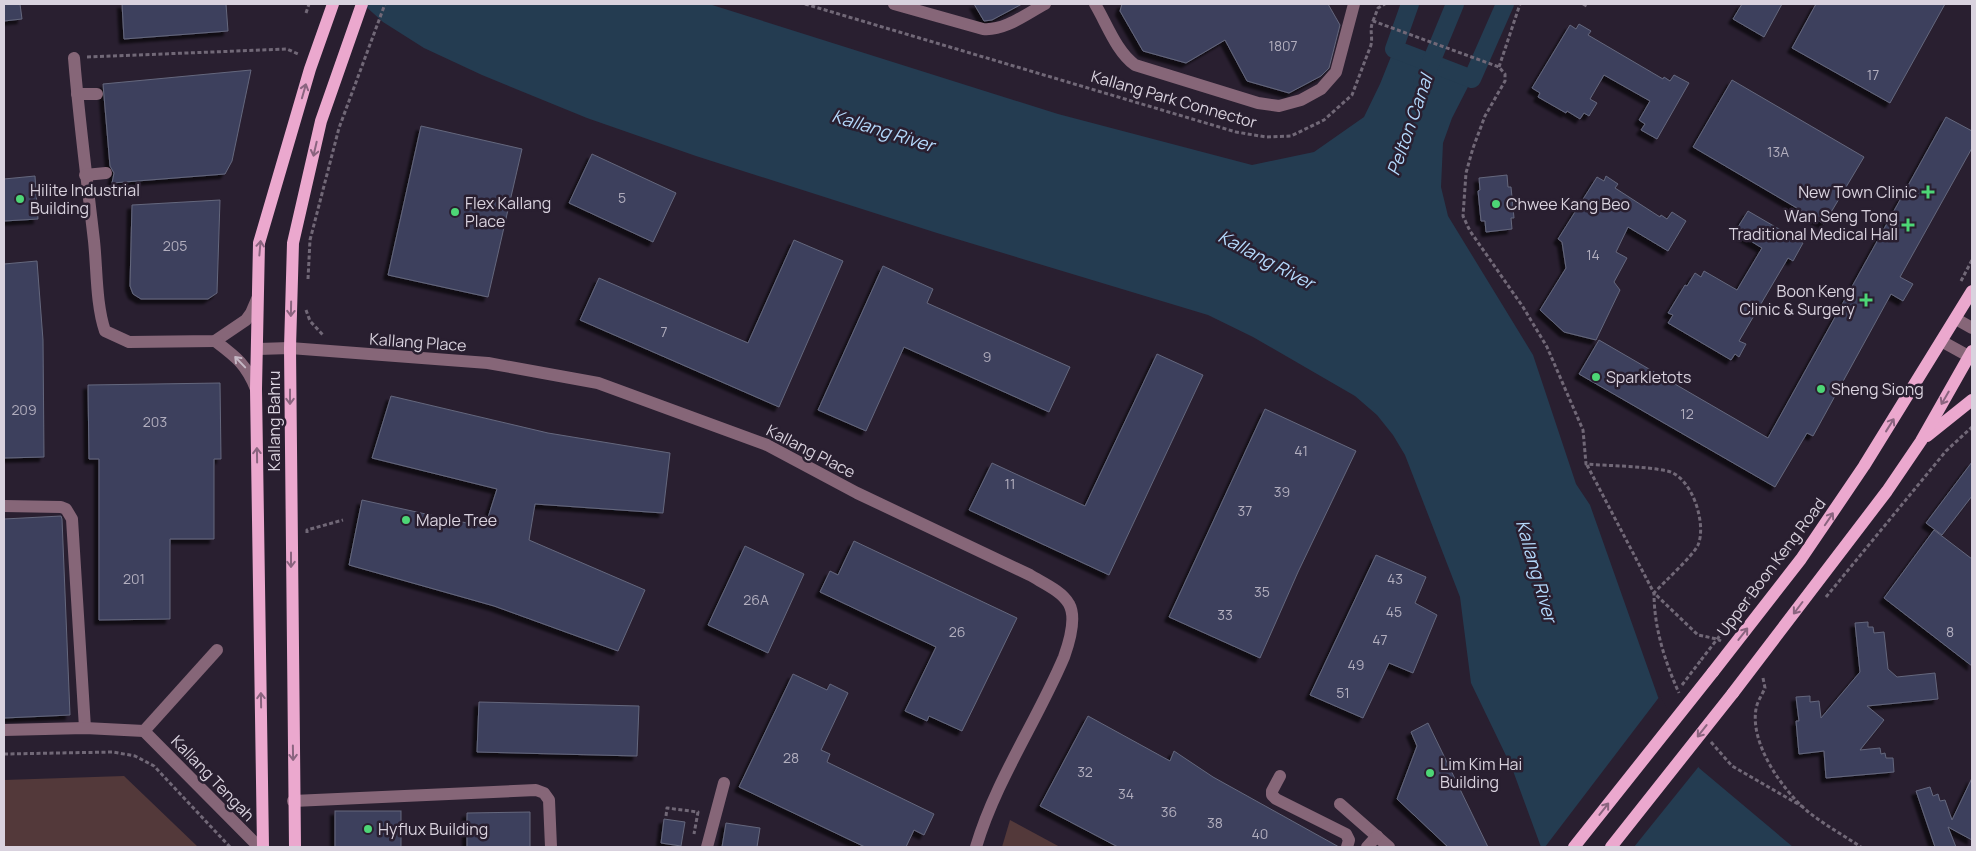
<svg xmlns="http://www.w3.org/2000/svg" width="1976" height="851" viewBox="0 0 1976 851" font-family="Manrope,sans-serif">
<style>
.green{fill:#53393a}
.water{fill:#243c51}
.pier{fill:#291f30}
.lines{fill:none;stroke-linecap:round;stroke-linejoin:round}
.canal{stroke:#243c51;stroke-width:18}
.building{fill:#3e415d;stroke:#64677d;filter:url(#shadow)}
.path{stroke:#716877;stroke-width:3;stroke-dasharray:4 2.5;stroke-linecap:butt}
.minor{stroke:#866678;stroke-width:12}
.major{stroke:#eba8ce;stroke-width:12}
.path-bridge{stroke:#716877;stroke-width:3;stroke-dasharray:4 2.5;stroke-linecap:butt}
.major-bridge{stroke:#eba8ce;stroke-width:12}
.oneway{stroke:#8a647f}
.oneway2{stroke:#c4b7c4}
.poi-dot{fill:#4dd676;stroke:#291f30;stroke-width:2}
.labels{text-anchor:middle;stroke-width:5;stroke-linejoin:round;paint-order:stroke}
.number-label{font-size:14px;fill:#b2aebe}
.street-label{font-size:16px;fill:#d9d2de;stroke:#291f30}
.poi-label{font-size:16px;fill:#d9d2de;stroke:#291f30;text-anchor:start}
.water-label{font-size:18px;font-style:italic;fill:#b4d9fc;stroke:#291f30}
</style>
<defs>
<filter id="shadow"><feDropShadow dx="-4.5" dy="4.5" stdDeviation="1" flood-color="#0009"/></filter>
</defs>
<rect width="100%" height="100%" fill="#291f30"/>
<g class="green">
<path d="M 124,776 L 198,847 L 4,847 L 4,780 Z"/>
<path d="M 1010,820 L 1060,847 L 1002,847 Z"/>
</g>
<path class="water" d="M 363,4 L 709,4 L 1058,114 L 1252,165 L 1314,152 L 1364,117 L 1380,84 L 1394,49 L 1472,79 L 1452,118 L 1443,143 L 1441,187 L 1448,216 L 1533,355 L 1576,484 L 1590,505 L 1658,697 L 1699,768 L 1793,847 L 1541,847 L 1512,768 L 1471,683 L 1460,597 L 1405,455 L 1393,435 L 1377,415 L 1355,396 L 1253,337 L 1208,315 L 937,233 L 696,156 L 587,118 L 482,75 L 424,48 L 383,22 Z"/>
<path class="pier" d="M 1660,696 L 1700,765 L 1634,847 L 1545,847 Z"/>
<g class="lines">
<g class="canal">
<path d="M 1410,4 L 1394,49 L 1472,79 L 1505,4"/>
<path d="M 1422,84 L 1455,4"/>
</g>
</g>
<g class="building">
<path d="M 4,4 L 20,4 L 22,19 L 4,21 Z"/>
<path d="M 122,4 L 226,4 L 228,31 L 124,39 Z"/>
<path d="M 974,4 L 1022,4 L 992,20 L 984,21 Z"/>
<path d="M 1122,4 L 1328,4 L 1340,25 L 1329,68 L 1321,76 L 1289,93 L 1247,81 L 1225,40 L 1186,63 L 1143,51 L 1120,11 Z"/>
<path d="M 1742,4 L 1782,4 L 1764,37 L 1733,19 Z"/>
<path d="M 1816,4 L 1945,4 L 1890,103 L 1792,48 Z"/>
<path d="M 1579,24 L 1591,31 L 1588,35 L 1663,79 L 1664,77 L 1670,81 L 1674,75 L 1689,83 L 1657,139 L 1641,130 L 1645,124 L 1639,120 L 1650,101 L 1604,75 L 1590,99 L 1597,103 L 1589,116 L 1584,113 L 1580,119 L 1567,111 L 1566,113 L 1538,97 L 1540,93 L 1532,88 L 1570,25 L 1576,29 Z"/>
<path d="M 251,70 L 232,161 L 225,174 L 112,183 L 114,173 L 110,166 L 103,84 Z"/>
<path d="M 1732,80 L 1864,157 L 1824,224 L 1693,147 Z"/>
<path d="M 1946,117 L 1972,131 L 1972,148 L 1900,277 L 1913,284 L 1903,301 L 1891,294 L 1813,436 L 1807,433 L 1775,487 L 1579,374 L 1599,340 L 1768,438 Z"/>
<path d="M 421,126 L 522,149 L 488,297 L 388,275 Z"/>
<path d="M 592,154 L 676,193 L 653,242 L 569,203 Z"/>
<path d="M 1507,175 L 1508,187 L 1511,187 L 1514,218 L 1511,218 L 1512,229 L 1486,232 L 1485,221 L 1481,221 L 1478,191 L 1480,190 L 1479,178 Z"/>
<path d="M 35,176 L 38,219 L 4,221 L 4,179 Z"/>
<path d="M 1606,176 L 1618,184 L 1615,188 L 1660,217 L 1661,215 L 1667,219 L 1672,212 L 1686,221 L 1668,251 L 1628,227 L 1616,252 L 1627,258 L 1614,282 L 1620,290 L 1596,340 L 1564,332 L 1540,310 L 1566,268 L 1562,242 L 1558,239 L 1597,177 L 1604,181 Z"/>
<path d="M 220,200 L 217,293 L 208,299 L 141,299 L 133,294 L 130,286 L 132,205 Z"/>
<path d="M 1748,211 L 1803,243 L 1793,261 L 1788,258 L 1739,341 L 1746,344 L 1739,357 L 1735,354 L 1731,360 L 1668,323 L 1673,315 L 1668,313 L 1685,285 L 1687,286 L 1695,273 L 1701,277 L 1704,271 L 1737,290 L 1762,248 L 1741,235 L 1744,231 L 1738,227 Z"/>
<path d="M 794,240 L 843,261 L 779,407 L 580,320 L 599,278 L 748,343 Z"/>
<path d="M 37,261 L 43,340 L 44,457 L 4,458 L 4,264 Z"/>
<path d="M 883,266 L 933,289 L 927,303 L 1070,367 L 1049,412 L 904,347 L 866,431 L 818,410 Z"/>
<path d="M 1157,354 L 1203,375 L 1109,575 L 969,510 L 992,463 L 1085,506 Z"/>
<path d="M 220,383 L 221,459 L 214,459 L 214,539 L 170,539 L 170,619 L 99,620 L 99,459 L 89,459 L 88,385 Z"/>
<path d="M 391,396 L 548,433 L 670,453 L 663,513 L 535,504 L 529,540 L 645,590 L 618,651 L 494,606 L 349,565 L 362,500 L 485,527 L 497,489 L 372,458 Z"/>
<path d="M 1265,409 L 1356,451 L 1298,572 L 1260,658 L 1169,617 Z"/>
<path d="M 1972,462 L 1972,496 L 1942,535 L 1926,523 Z"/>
<path d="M 61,516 L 62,519 L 70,715 L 4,718 L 4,519 Z"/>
<path d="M 1934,530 L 1972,559 L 1972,666 L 1884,598 Z"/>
<path d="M 854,541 L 1017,618 L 962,731 L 929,716 L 927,721 L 905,711 L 936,647 L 820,592 L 830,571 L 838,575 Z"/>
<path d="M 745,546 L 804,574 L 768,653 L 708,625 Z"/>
<path d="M 1376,555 L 1426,577 L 1415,603 L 1437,615 L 1413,673 L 1389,663 L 1363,718 L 1310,695 Z"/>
<path d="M 1868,622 L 1868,627 L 1873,627 L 1874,633 L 1884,632 L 1888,669 L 1897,677 L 1935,673 L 1938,699 L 1867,706 L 1884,720 L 1860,750 L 1880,748 L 1881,754 L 1885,753 L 1886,758 L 1893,758 L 1894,772 L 1826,778 L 1824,751 L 1799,754 L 1796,721 L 1799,721 L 1796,697 L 1810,696 L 1810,702 L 1819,701 L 1821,718 L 1860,672 L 1855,623 Z"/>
<path d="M 793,674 L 827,690 L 830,684 L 848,693 L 821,750 L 830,754 L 827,762 L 934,814 L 924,835 L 914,830 L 906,847 L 865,847 L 739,787 Z"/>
<path d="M 479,702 L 639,706 L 637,756 L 477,752 Z"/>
<path d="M 1088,716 L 1170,761 L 1174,751 L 1213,777 L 1339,847 L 1118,847 L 1040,806 Z"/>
<path d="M 1428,723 L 1488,847 L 1448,847 L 1397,799 L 1417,746 L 1411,732 Z"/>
<path d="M 1972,778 L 1972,840 L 1948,827 L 1956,847 L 1935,847 L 1916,791 L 1930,787 L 1933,796 L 1938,794 L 1940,801 L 1945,800 L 1952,820 Z"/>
<rect x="335" y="811" width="66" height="36"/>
<path d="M 530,812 L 530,847 L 467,847 L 467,813 Z"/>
<path d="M 664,819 L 685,822 L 681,846 L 661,843 Z"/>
<path d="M 726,823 L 760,828 L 757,847 L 722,847 Z"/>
</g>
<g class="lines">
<g class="path">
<path d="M 805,4 L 1236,132 L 1266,137 L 1291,136 L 1324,120 L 1352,95 L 1371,45 C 1373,35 1369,31 1373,21 L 1499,67 L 1505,74 L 1505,81 L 1485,116 L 1473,148 L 1466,173 L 1463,216 L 1470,231 L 1523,307 L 1547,347 L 1583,430 L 1586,464 C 1611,466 1644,466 1667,471 C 1692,476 1707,524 1698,545 C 1693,556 1663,583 1654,593 L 1698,635 L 1717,639 L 1721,641"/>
<path d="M 1583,4 L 1587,6"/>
<path d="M 306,13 L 309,4"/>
<path d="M 1373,21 L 1378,8 L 1385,4"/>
<path d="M 87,57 L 287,49 L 298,54"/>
<path d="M 1499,67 L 1520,4"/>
<path d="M 308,279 L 310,240 L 339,128 L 385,4"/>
<path d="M 1961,281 L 1972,260"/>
<path d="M 306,310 L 310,321 L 323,335"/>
<path d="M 1587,465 L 1654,593 C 1654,628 1665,662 1679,693"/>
<path d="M 307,533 L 307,530 L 343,520"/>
<path d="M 1826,597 L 1946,451 L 1972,427"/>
<path d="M 1701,660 L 1800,532"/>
<path d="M 1763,678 L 1765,688 C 1762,695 1757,702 1756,709 C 1750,743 1781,788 1806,810 C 1823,824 1843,835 1861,847"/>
<path d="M 1711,742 L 1732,766 L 1803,807"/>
<path d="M 4,754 L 113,752 L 135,756 L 154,766 L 230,847"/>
<path d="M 666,816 L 667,808 L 698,812 L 694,834"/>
</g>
<g class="minor">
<path d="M 894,4 L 983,29 C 1005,31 1026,14 1045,4"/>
<path d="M 1095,4 C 1107,24 1116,51 1135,65 L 1258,103 L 1279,106 L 1301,100 L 1321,89 L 1336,72 L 1354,4"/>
<path d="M 74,58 C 79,119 87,180 94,241 C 97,269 96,305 105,331 L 129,342 L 215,341 L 246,320 L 251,313 L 257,299"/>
<path d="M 77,94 L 97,94"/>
<path d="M 85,175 L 106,173"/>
<path d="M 1956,319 L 1972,328"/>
<path d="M 215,341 C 236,357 246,364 256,389"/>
<path d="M 1943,342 L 1972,358"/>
<path d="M 258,349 L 290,348 L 488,363 L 598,383 L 767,445 L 857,493 L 1030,575 C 1043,583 1062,591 1069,604 C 1077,618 1069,643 1064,657 C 1037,721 996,780 976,847"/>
<path d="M 4,506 L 61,507 L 66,509 L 72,519 L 85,728"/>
<path d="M 4,730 L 85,728 L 144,731"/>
<path d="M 144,731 L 259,847"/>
<path d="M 144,731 L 217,650"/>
<path d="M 1280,776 L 1272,791 L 1272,795 L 1276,799 L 1346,834 L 1349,840 L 1347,847"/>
<path d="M 293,801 L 536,790 L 544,793 L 549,800 L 551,847"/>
<path d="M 1340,804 L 1389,847"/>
<path d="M 707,847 L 724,783"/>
<path d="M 1367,847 L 1377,836"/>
</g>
<g class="major">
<path d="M 1927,436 L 1972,400"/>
<path d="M 1713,672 L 1801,559 L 1864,466 L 1972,291"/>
<path d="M 1733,693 L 1887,491 L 1921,441 L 1972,351"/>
<path d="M 263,847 L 256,389 L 259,243 L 310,69 L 333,4"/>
<path d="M 295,847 L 290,348 L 293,243 L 321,121 L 362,4"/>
</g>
<path class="path-bridge" d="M 1682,685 L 1701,660"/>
<g class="major-bridge">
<path d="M 1574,847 L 1713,672"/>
<path d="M 1611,847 L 1733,693"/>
</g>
</g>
<defs><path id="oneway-shaft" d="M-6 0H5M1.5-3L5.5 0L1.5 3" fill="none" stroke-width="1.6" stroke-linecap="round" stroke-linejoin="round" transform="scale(1.25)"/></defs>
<g class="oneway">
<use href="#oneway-shaft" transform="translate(304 91) rotate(-74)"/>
<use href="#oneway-shaft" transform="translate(315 149) rotate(103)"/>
<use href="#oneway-shaft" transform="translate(260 248) rotate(-85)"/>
<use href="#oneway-shaft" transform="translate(291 309) rotate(91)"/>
<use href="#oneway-shaft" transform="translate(290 397) rotate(90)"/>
<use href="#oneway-shaft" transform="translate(1945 398) rotate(120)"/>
<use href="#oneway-shaft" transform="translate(1890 425) rotate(-58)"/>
<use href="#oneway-shaft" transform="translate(257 455) rotate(-91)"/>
<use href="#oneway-shaft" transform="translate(1829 519) rotate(-56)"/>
<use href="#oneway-shaft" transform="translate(291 560) rotate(90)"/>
<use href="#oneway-shaft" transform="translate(1798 608) rotate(127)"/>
<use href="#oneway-shaft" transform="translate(1743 634) rotate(-52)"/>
<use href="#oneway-shaft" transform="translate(261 700) rotate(-91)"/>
<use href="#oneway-shaft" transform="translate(1702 731) rotate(128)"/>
<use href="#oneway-shaft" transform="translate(293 753) rotate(89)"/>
<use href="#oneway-shaft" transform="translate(1604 809) rotate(-52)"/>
</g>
<use class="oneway2" href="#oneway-shaft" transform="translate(240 362) rotate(-134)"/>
<g class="poi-dot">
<path d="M1925.5 184.5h5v5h5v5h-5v5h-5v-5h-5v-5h5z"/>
<circle cx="20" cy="199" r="5"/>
<circle cx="1496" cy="204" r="5"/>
<circle cx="455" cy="212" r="5"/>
<path d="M1905.5 217.5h5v5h5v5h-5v5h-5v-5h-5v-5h5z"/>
<path d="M1863.5 292.5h5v5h5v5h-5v5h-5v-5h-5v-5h5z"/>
<circle cx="1596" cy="377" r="5"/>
<circle cx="1821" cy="389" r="5"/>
<circle cx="406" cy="520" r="5"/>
<circle cx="1430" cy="773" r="5"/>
<circle cx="368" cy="829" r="5"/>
</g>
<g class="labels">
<g class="number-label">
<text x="1283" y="51">1807</text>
<text x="1873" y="80">17</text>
<text x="1778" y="157">13A</text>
<text x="622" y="203">5</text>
<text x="175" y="251">205</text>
<text x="1593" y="260">14</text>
<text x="664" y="337">7</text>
<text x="987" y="362">9</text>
<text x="24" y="415">209</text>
<text x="1687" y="419">12</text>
<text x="155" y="427">203</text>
<text x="1301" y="456">41</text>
<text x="1010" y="489">11</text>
<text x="1282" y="497">39</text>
<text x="1245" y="516">37</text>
<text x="134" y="584">201</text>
<text x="1395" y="584">43</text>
<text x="1262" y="597">35</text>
<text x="756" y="605">26A</text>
<text x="1394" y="617">45</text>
<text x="1225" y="620">33</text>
<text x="957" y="637">26</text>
<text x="1950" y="637">8</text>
<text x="1380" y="645">47</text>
<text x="1356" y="670">49</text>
<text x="1343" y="698">51</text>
<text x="791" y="763">28</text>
<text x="1085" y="777">32</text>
<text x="1126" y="799">34</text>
<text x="1169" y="817">36</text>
<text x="1215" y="828">38</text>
<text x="1260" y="839">40</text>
</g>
<g class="street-label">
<text transform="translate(1174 99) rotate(16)" y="6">Kallang Park Connector</text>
<text transform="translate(418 342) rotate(4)" y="6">Kallang Place</text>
<text transform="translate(274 421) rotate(-90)" y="6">Kallang Bahru</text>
<text transform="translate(811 451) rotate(27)" y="6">Kallang Place</text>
<text transform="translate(1771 567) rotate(-53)" y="6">Upper Boon Keng Road</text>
<text transform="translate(213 778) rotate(46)" y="6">Kallang Tengah</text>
</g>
<g class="poi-label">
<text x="30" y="196">Hilite Industrial<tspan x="30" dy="18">Building</tspan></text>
<text x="1917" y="198" text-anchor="end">New Town Clinic</text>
<text x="465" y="209">Flex Kallang<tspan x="465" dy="18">Place</tspan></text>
<text x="1506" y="210">Chwee Kang Beo</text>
<text x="1898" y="222" text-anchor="end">Wan Seng Tong<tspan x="1898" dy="18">Traditional Medical Hall</tspan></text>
<text x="1855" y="297" text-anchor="end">Boon Keng<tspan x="1855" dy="18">Clinic &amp; Surgery</tspan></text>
<text x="1606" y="383">Sparkletots</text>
<text x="1831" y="395">Sheng Siong</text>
<text x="416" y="526">Maple Tree</text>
<text x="1440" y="770">Lim Kim Hai<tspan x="1440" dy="18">Building</tspan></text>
<text x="378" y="835">Hyflux Building</text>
</g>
<g class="water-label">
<text transform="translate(1410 125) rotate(-71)" y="6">Pelton Canal</text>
<text transform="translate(883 131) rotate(17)" y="6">Kallang River</text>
<text transform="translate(1266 260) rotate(28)" y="6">Kallang River</text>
<text transform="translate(1536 571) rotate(74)" y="6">Kallang River</text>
</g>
</g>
<rect width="1976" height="851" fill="none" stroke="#d9d2de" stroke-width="10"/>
</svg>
